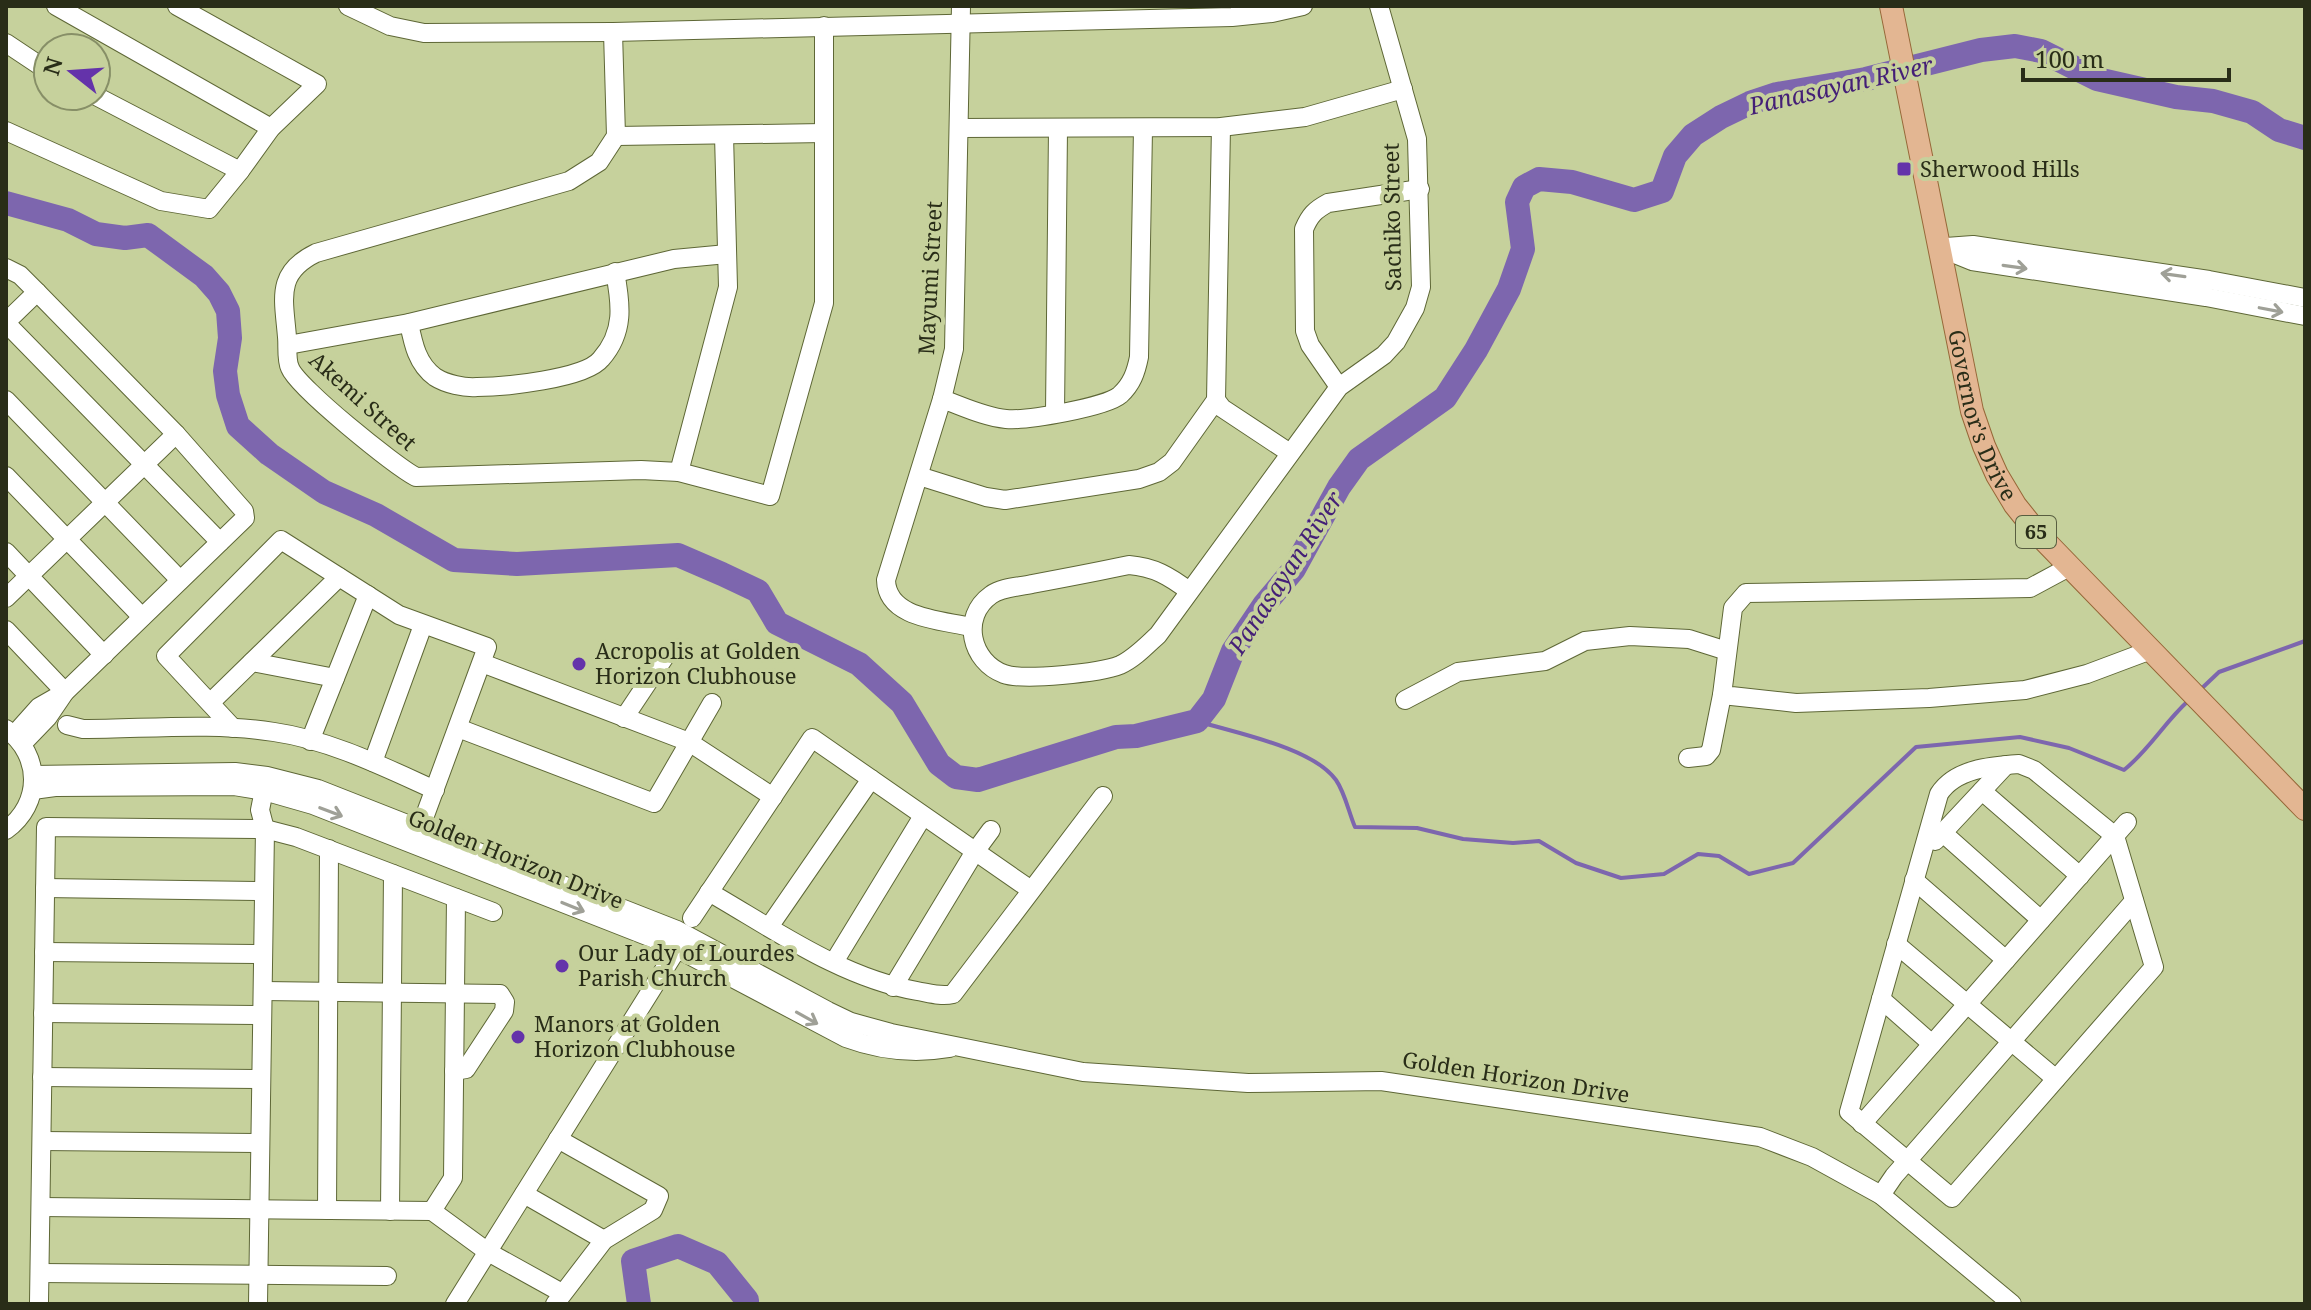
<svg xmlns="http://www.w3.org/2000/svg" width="2311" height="1310" viewBox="0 0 2311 1310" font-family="'Noto Serif',serif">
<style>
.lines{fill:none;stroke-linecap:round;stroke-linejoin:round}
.stream{stroke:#7d66ae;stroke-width:4}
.river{stroke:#7d66ae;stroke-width:24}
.minor-casing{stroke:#5e6736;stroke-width:20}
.major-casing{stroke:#966738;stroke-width:24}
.minor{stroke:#fff;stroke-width:18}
.major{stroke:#e3b692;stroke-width:22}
.oneway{stroke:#9fa097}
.poi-dot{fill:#6433aa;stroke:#c6d19c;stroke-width:3}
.labels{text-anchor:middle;stroke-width:8;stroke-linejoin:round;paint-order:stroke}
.shield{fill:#c6d19c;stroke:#585e40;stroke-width:2}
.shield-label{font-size:20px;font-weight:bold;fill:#292d18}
.poi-label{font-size:22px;fill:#292d18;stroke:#c6d19c;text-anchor:start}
.street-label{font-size:22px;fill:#292d18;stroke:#c6d19c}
.water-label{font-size:24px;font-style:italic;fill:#441f77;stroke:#c6d19c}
</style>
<rect width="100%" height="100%" fill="#c6d19c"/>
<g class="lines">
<g class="stream">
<path d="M 2200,690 L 2219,672 L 2305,641"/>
<path d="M 1197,721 C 1235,733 1312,747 1336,780 C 1345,793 1349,813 1355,827 L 1417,828 L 1463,839 L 1513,843 L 1539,841 L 1576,863 L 1621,878 L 1664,874 L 1698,854 L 1719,856 L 1749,874 L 1793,863 L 1916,747 L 2020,737 L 2069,748 L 2124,770 C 2149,750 2164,723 2188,701"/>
</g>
<g class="river">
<path d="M 6,203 L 68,220 L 96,234 L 125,238 L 148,235 L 204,276 L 219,293 L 228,311 L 230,338 L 225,371 L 228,395 L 238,426 L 269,454 L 324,492 L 376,515 L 454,560 L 517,564 L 678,555 L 722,574 L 758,591 L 777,623 L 859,664 L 902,703 L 939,764 L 956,777 L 978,780 L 1116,737 L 1136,736 L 1197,721 L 1214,699 L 1233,651 L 1264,605 L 1294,569 L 1339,487 L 1359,459 L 1445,398 L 1476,350 L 1509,289 L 1523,249 L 1517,202 L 1524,187 L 1539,179 L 1572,182 L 1634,200 L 1662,191 L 1675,156 L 1693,135 L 1721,117 L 1750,103 L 1777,94 L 1866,79 L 1981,50 L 2015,46 L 2041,51 L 2097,79 L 2176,97 L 2213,101 L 2252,112 L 2279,130 L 2305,138"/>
<path d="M 639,1304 L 633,1261 L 678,1246 L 717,1263 L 747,1300 L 747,1304"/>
</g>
<defs>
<g id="minor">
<path d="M 56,6 L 271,128"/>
<path d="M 348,6 L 390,26 L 424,33 L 613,32 L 1232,17 L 1272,13 L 1303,6"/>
<path d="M 961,6 L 954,349 L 942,399 L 886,580 C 887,619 942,620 971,627"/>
<path d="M 613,32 L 616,136 L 599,162 L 569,181 L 316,253 C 275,273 284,299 287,337 C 288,346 286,360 290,368 C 298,388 394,465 416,477 L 641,470 L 679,472 L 770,496 L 824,303 L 824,26"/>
<path d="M 6,43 L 48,71"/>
<path d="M 96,96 L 240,171"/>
<path d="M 1221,127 L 1216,400 L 1222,408 L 1290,453"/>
<path d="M 960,128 L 1221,127 L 1305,117 L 1403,89"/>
<path d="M 6,131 L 161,201 L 209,209 L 240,171 L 271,128 L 317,84 L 177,6"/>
<path d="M 616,136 L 824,133"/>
<path d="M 1946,247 L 1973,245 L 2209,280 L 2305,298"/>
<path d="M 1940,248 L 1972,261 L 2206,297 L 2305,316"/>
<path d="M 6,268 L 20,275 L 37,292 L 176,434 L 244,511 L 245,518 L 65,692 L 48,717 L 22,744"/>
<path d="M 6,322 L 37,292"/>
<path d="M 6,323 L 220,542"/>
<path d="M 409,323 C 413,343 417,364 435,377 C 446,384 464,388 477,387 C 503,387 585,379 601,359 C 625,332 621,304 615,272"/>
<path d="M 288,345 L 409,323 L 674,259 L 727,254"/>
<path d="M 1339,387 L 1310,345 L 1305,331 L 1304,229 C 1310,215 1315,210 1328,203 L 1420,189"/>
<path d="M 942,399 C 962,406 984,417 1006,419 C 1027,421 1106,407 1120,395 C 1132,384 1136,372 1139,357 L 1143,129"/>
<path d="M 6,400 L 180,580"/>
<path d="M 1055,413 L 1058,129"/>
<path d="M 679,472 L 728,287 L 724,135"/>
<path d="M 6,476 L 142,617"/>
<path d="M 919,476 L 986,497 L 1005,500 L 1139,479 L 1159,472 L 1172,462 L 1216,400"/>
<path d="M 6,552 L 104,655"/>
<path d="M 2069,567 L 2030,588 L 1746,593 L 1733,608 L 1722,695 L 1796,703 L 1929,698 L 2025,690 L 2087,674 L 2151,650"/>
<path d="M 1189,591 C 1169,576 1154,567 1129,565 C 1096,572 1064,578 1032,584 C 1019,587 1002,587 991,595 C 960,617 971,662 1004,674 C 1023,681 1100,673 1120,665 C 1134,659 1147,645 1158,635 L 1339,387 L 1384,355 L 1396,342 L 1415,308 L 1421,287 L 1417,139 L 1379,6"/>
<path d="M 6,598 L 176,434"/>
<path d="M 6,630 L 65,692"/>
<path d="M 252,662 L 335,678"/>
<path d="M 482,663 L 689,742 L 773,797"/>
<path d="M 1405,700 L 1458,672 L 1545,661 L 1585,641 L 1630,636 L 1689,639 L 1727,651"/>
<path d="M 211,702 L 339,577"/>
<path d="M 624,718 L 664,658"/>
<path d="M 67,725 L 83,729 C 146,729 212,722 274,732 C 330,740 384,767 435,790"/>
<path d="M 233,728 L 166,656 L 281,540 L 399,615 L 487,647 L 417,837"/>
<path d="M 458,728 L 654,803 L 712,703"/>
<path d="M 6,729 C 42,755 42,804 6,830"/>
<path d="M 14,735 L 39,707 L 60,695"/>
<path d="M 310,741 L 368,595"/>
<path d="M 1688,758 L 1706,756 L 1711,750 L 1722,695"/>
<path d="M 373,762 L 423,625"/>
<path d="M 2019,764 L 2034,770 L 2115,836 L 2154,967 L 1952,1198 L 1849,1112 L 1939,794 C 1955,769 1990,766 2019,764 Z"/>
<path d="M 33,775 L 235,772 L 267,776 L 318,789 L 677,930 L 828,1011 L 851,1022 L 891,1033 L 1083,1072 L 1248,1083 L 1381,1081 L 1760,1137 L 1812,1157 L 1881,1195 L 2012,1304"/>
<path d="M 33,790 L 55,787 L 234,786 L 264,791 L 313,805 L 670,945 L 846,1038 C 881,1051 915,1054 950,1048"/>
<path d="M 1982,791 L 2080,876"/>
<path d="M 1943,833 L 2041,920"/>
<path d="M 1935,841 L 2006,765"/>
<path d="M 1914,880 L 2006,960"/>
<path d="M 45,888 L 264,891"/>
<path d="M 709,892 C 775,930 842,978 917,991 C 929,993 941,997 953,994 L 1103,796"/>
<path d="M 692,918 L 812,738 L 1031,890"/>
<path d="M 769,927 L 871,779"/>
<path d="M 1896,944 L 2056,1079"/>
<path d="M 44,952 L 263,954"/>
<path d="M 834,962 L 923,816"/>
<path d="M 893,987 L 974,853 L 991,830"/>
<path d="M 263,991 L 500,994 L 505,1002 L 504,1011 L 466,1069 L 454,1071"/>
<path d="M 1881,999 L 1932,1044"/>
<path d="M 43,1013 L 262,1015"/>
<path d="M 42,1077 L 261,1079"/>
<path d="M 1862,1124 L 2127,822"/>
<path d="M 42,1141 L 260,1143"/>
<path d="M 524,1194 L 604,1240"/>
<path d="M 1881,1195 L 1894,1176 L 2134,901"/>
<path d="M 41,1207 L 432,1211 L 453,1178 L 456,898"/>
<path d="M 327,1210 L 329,849"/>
<path d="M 390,1211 L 393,874"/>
<path d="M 432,1211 L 488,1252 L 562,1293"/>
<path d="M 40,1273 L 387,1276"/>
<path d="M 39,1302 L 46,827 L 265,829 L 296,837 L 493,912"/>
<path d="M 258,1304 L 265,829 L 260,810 L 266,780"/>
<path d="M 455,1304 L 677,949"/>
<path d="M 555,1304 L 604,1240 L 653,1210 L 659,1196 L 558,1139"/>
</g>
<g id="major">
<path id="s1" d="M 1891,6 L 1972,411 L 1984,446 L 1997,475 L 2015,505 L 2039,535 L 2305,809"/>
</g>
</defs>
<use href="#minor" class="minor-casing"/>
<use href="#major" class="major-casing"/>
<use href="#minor" class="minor"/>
<use href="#major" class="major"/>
</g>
<defs><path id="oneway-shaft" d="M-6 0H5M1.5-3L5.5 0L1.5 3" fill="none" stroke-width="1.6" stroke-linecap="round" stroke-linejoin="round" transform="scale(2)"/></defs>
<g class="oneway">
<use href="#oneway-shaft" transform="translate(2015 267) rotate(8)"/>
<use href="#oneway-shaft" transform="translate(2173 275) rotate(-172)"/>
<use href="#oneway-shaft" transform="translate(2271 310) rotate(11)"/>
<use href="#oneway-shaft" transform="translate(331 812) rotate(21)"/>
<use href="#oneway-shaft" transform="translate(573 907) rotate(22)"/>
<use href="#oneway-shaft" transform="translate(807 1018) rotate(29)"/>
</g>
<g class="poi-dot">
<rect x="1896" y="161" width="16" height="16" rx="4"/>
<circle cx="579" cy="664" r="8"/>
<circle cx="562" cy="966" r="8"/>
<circle cx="518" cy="1037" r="8"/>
</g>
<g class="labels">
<rect class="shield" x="2016" y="516" width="40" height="32" rx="6"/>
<g class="shield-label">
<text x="2036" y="539">65</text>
</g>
<g class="poi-label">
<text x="1920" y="177">Sherwood Hills</text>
<text x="595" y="659">Acropolis at Golden<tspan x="595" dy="25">Horizon Clubhouse</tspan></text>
<text x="578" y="961">Our Lady of Lourdes<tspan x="578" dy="25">Parish Church</tspan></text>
<text x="534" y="1032">Manors at Golden<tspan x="534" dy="25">Horizon Clubhouse</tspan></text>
</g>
<g class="street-label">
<text transform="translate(1392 217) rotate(-91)" y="8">Sachiko Street</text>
<text transform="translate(930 278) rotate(-87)" y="8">Mayumi Street</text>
<text transform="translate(363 401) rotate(42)" y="8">Akemi Street</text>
<text dy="8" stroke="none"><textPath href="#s1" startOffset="420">Governor's Drive</textPath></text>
<text transform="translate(516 859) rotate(22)" y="8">Golden Horizon Drive</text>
<text transform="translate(1516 1077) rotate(9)" y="8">Golden Horizon Drive</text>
</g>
<g class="water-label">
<text transform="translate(1841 86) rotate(-13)" y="8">Panasayan River</text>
<text transform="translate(1286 573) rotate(-57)" y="8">Panasayan River</text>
</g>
</g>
<rect width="2311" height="1310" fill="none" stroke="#292d18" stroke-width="16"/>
<g transform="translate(72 72) rotate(287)"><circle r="38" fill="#c6d19c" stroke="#878f67" stroke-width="2"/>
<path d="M0-6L14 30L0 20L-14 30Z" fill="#6433aa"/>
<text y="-12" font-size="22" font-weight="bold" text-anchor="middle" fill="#292d18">N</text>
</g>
<path d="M2023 68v12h206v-12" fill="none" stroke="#292d18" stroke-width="4"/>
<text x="2035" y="68" font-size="24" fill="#292d18" stroke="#c6d19c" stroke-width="6" paint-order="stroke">100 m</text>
</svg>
